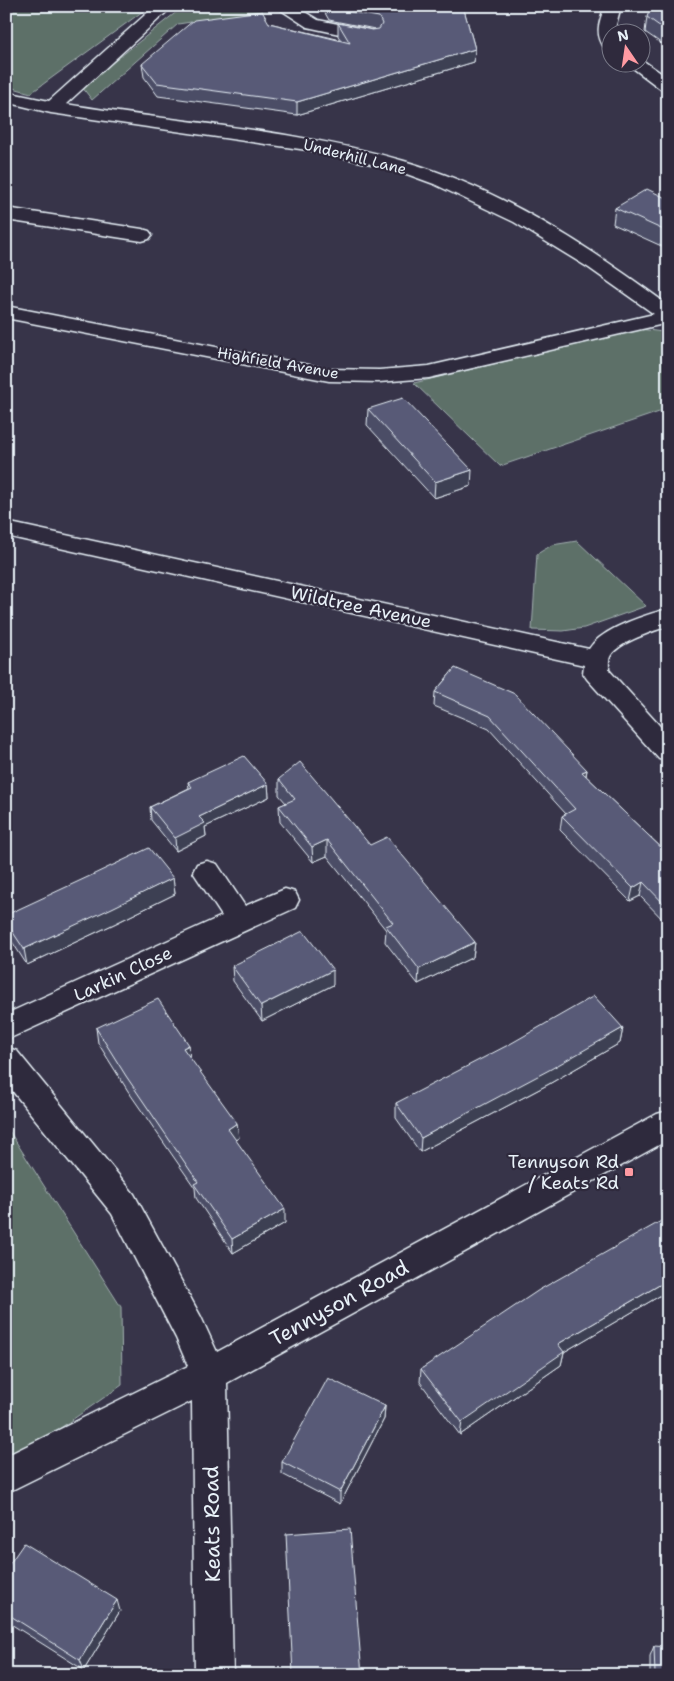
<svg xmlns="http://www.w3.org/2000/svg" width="674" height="1681" viewBox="0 0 674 1681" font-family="'Shantell Sans',sans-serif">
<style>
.green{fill:#5d6f68;stroke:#a2b0b0}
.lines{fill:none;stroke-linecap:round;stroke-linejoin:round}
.minor-casing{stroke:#e8f1f8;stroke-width:3}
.minor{fill:#2f2a3d;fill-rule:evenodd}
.wall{fill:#4c4d66;stroke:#e8f1f8}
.shaded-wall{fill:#3e3f53;stroke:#e8f1f8}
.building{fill:#585a77;stroke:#e8f1f8}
.poi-dot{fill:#ff9aa2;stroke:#2f2a3d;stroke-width:2}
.labels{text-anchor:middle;stroke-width:4.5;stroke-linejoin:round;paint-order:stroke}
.far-street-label{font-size:15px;fill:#e8f1f8;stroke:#2f2a3d}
.street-label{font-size:18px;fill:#e8f1f8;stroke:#2f2a3d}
.poi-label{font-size:18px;fill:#e8f1f8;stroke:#2f2a3d;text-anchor:end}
.near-street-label{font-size:21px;fill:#e8f1f8;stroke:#2f2a3d}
</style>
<rect width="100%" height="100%" fill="#373449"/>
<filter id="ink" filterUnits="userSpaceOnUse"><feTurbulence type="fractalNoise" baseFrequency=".02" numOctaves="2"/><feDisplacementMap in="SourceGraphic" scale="10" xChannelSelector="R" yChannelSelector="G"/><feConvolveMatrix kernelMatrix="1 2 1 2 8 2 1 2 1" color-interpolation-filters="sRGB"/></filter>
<g filter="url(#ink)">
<g class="green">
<path d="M 6,6 L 150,6 L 31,93 L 6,86 Z"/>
<path d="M 184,6 L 262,6 L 269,10 L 178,24 L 92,100 L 82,87 Z"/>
<path d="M 640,329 L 663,332 L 668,336 L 668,409 L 500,466 L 414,383 Z"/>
<path d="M 577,541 L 646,606 L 584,628 L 563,631 L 532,630 L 537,554 L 552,545 Z"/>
<path d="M 6,1126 L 121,1307 L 122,1385 L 39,1443 L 6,1458 Z"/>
</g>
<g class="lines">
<defs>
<g id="minor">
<path d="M 155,6 L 173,6 L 66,104 C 179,123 294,129 404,161 C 501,189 588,246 668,305 L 668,323 L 429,378 L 379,382 L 329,381 L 6,318 L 6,306 L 329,369 L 379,370 L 429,366 L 654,314 L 589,268 L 514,222 L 434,184 L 393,169 L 314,151 L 51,113 L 6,102 L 6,92 L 49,101 Z"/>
<path d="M 275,6 L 295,6 L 318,20 L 378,32 L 380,36 L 378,40 L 372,41 L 307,27 Z"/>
<path d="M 605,6 L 621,6 L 614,32 L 612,32 L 612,51 L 606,50 C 594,34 599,23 605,6 Z"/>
<path d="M 642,60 L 668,78 L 668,91 L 662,90 L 625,62 L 642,62 Z"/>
<path d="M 6,208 L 142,229 L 149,231 L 152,235 L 149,239 L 142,241 L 6,220 Z"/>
<path d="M 6,522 L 589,649 C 602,628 645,615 668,609 L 668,626 C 654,631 619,642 611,655 C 608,659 609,665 609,670 L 668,735 L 668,761 L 659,759 L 587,679 L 583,673 L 584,665 L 6,536 Z"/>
<path d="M 207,861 L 217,864 L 245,906 L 285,889 L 295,892 L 299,900 L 295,908 L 6,1040 L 6,1014 L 222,916 L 193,872 L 197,864 Z"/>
<path d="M 6,1047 L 17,1051 L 134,1194 L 201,1317 L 217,1352 L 657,1114 L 668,1111 L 668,1140 L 227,1383 L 233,1675 L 195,1675 L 192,1401 L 6,1493 L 6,1456 L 188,1366 L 176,1338 L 112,1214 L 6,1083 Z"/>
</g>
</defs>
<use href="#minor" class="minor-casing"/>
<use href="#minor" class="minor"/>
</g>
<g class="wall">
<path d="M 321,6 L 463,6 L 475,49 L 474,62 L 297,115 L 158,96 L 144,77 L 142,64 L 269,23 L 341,40 L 338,36 L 338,23 L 372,30 L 375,29 L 329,20 Z"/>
<path d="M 668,6 L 668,48 L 645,32 L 647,17 Z"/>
<path d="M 668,199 L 668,249 L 613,224 L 615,208 Z"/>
<path d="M 368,409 L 471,486 L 434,498 L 367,425 Z"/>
<path d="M 455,668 L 587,770 L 586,776 L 668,854 L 668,925 L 640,896 L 630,901 L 560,830 L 562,816 L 566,814 L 489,729 L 434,706 L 435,692 Z"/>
<path d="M 279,779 L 370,845 L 475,942 L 473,957 L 418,984 L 385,942 L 386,930 L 327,856 L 313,862 L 280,822 L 279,806 L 286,803 L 279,795 Z"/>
<path d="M 188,782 L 268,784 L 269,797 L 205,827 L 206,836 L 176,851 L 151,820 L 150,807 L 189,788 Z"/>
<path d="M 173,878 L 175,894 L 114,924 L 27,965 L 6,932 L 6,915 Z"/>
<path d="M 232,966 L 333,985 L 262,1021 L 233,981 Z"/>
<path d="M 96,1028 L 189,1045 L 190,1058 L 239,1138 L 235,1140 L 285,1223 L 233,1253 L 196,1198 L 195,1188 L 128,1091 L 98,1043 Z"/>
<path d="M 623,1028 L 620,1043 L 549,1084 L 420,1152 L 396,1118 L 396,1103 Z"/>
<path d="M 668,1223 L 668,1291 L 564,1352 L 561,1365 L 460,1435 L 420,1382 L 421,1369 Z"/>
<path d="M 385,1406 L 384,1419 L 340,1504 L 282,1474 L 282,1462 Z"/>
<path d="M 6,1569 L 120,1611 L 84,1670 L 6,1621 Z"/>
<path d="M 668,1587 L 668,1614 L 659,1609 Z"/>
<path d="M 654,1646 L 668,1675 L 650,1675 L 650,1656 Z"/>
</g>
<g class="shaded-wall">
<path d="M 475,49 L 474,62 L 297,115 L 297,102 Z"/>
<path d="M 472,470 L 471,486 L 434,498 L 435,482 Z"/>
<path d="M 587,770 L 584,784 L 582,772 Z"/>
<path d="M 268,784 L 269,797 L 205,827 L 206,836 L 176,851 L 175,838 L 199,817 Z"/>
<path d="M 327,840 L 327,856 L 313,862 L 312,847 Z"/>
<path d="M 173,878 L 175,894 L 114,924 L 27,965 L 24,949 Z"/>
<path d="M 643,882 L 640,896 L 630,901 L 633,888 Z"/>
<path d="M 475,942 L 473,957 L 418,984 L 419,969 Z"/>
<path d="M 333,970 L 333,985 L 262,1021 L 261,1006 Z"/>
<path d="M 623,1028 L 620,1043 L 549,1084 L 420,1152 L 421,1138 Z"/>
<path d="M 189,1045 L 190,1060 L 183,1048 Z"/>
<path d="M 237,1123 L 239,1138 L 229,1143 L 228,1129 Z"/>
<path d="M 285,1209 L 285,1223 L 233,1253 L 232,1239 Z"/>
<path d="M 668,1280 L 668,1291 L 564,1352 L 561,1365 L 460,1435 L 462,1422 L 558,1344 Z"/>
<path d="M 385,1406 L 384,1419 L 340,1504 L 340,1492 Z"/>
<path d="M 117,1600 L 120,1611 L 84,1670 L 80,1660 Z"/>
</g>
<g class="building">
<path d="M 329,6 L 463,6 L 475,49 L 297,102 L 157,83 L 142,64 L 194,20 L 262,11 L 269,23 L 350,43 L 338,23 L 372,30 L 379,29 L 382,24 L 379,17 L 329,8 Z"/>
<path d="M 651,6 L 668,6 L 668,32 L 647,17 Z"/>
<path d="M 647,189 L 668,199 L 668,232 L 615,208 Z"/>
<path d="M 403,398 L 472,470 L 435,482 L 368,409 Z"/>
<path d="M 455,668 L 515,694 L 587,770 L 582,772 L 668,854 L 668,908 L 643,882 L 633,888 L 562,816 L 575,809 L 490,716 L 435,692 Z"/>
<path d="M 244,756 L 268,784 L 199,817 L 205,823 L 175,838 L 150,807 L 192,787 L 188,782 Z"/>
<path d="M 300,762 L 370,845 L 387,837 L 475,942 L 419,969 L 386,926 L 393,923 L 327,840 L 312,847 L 279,806 L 295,799 L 279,779 Z"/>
<path d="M 149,848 L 173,878 L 112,908 L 24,949 L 6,922 L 6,915 L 90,876 Z"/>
<path d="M 303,931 L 333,970 L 261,1006 L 232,966 Z"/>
<path d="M 594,996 L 623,1028 L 551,1069 L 421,1138 L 396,1103 L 510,1044 Z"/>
<path d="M 158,999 L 189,1045 L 183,1048 L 237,1123 L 228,1129 L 285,1209 L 232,1239 L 194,1184 L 198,1182 L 126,1076 L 96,1028 Z"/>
<path d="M 663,1220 L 666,1223 L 668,1223 L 668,1280 L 558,1344 L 564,1352 L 462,1422 L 421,1369 L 539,1290 Z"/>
<path d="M 328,1378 L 385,1406 L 340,1492 L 282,1462 Z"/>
<path d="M 350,1529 L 362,1675 L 293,1675 L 286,1534 Z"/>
<path d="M 24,1543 L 117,1600 L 80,1660 L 6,1613 L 6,1569 Z"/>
<path d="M 668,1588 L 668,1600 L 664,1598 Z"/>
<path d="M 654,1646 L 668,1647 L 668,1675 L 655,1675 Z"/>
</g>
</g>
<rect class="poi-dot" x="624" y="1167" width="10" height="10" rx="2.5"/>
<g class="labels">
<g class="far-street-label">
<text transform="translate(355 157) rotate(14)" y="5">Underhill Lane</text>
<text transform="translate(278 363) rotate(10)" y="5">Highfield Avenue</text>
</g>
<g class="street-label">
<text transform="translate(361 607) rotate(12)" y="6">Wildtree Avenue</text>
<text transform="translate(123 974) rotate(-25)" y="6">Larkin Close</text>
</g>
<g class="poi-label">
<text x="619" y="1168">Tennyson Rd<tspan x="619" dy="21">/ Keats Rd</tspan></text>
</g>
<g class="near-street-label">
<text transform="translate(339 1303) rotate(-29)" y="7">Tennyson Road</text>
<text transform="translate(212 1524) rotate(-91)" y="7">Keats Road</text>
</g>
</g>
<rect width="674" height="1681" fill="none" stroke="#2f2a3d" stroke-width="25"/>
<rect x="12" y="12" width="649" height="1656" fill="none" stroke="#e8f1f8" stroke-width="2" filter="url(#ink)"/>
<g transform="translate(626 48) rotate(347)"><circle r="24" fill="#2f2a3d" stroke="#797a88"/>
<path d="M0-4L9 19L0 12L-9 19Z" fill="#ff9aa2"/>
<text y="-8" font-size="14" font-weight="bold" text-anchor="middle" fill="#e8f1f8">N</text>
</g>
</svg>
